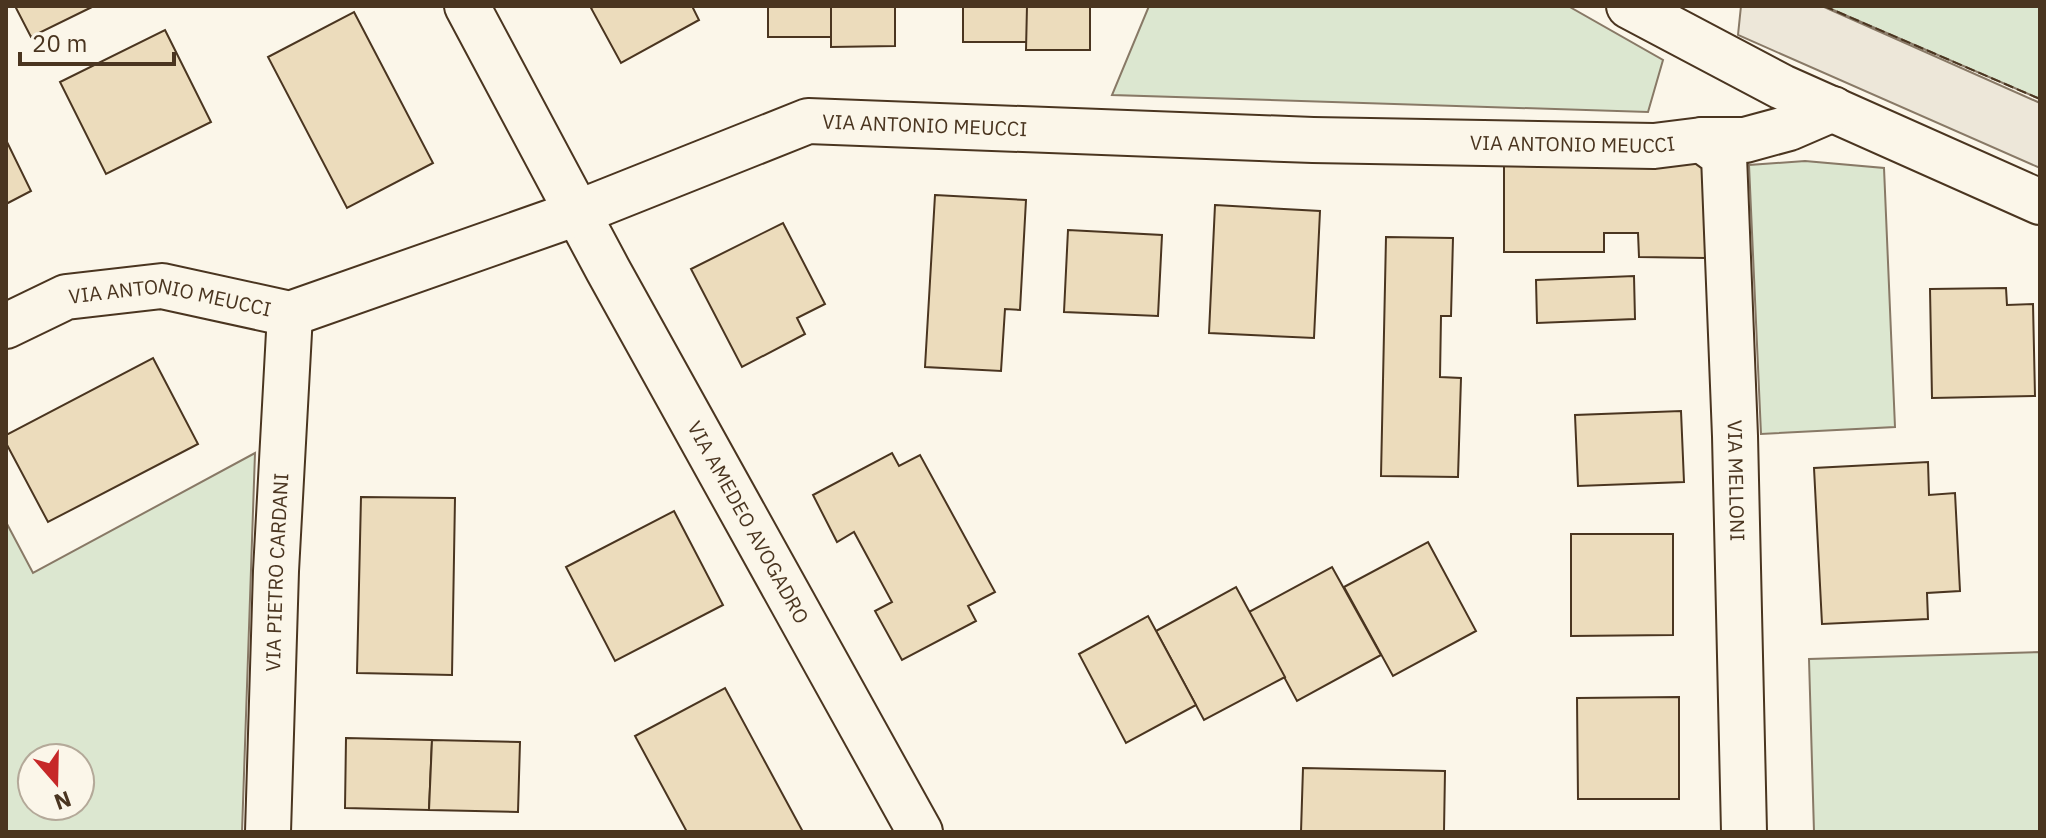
<svg xmlns="http://www.w3.org/2000/svg" width="2046" height="838" viewBox="0 0 2046 838" font-family="'IBM Plex Sans',sans-serif">
<style>
.green{fill:#dce7d0;stroke:#887966;stroke-width:2;fill-rule:evenodd}
.parking{fill:#ede7d9;stroke:#887966;stroke-width:2}
.building{fill:#ecdcbc;stroke:#4a3520;stroke-width:2}
.lines{fill:none;stroke-linecap:round;stroke-linejoin:round}
.street-casing{stroke:#4a3520;stroke-width:48}
.street{stroke:#fbf6e9;stroke-width:44}
.fence{stroke:#4a3520;stroke-width:2;stroke-dasharray:10 4;stroke-linecap:butt}
.labels{text-anchor:middle;stroke-width:6;stroke-linejoin:round;paint-order:stroke}
.street-label{font-size:20px;fill:#4a3520;stroke:#fbf6e9}
</style>
<rect width="100%" height="100%" fill="#fbf6e9"/>
<g class="green">
<path d="M 1149,6 L 1568,6 L 1663,60 L 1648,112 L 1112,95 Z"/>
<path d="M 1824,6 L 2040,6 L 2040,99 Z"/>
<path d="M 1805,161 L 1884,168 L 1895,427 L 1761,434 L 1749,165 Z"/>
<path d="M 255,453 L 242,832 L 6,832 L 6,522 L 33,573 ZM 32,758 L 80,758 L 80,806 L 32,806 Z"/>
<path d="M 2040,652 L 2040,832 L 1814,832 L 1809,659 Z"/>
</g>
<path class="parking" d="M 1741,6 L 1822,6 L 2040,103 L 2040,168 L 1738,35 Z"/>
<g class="building">
<path d="M 15,6 L 94,6 L 31,37 Z"/>
<path d="M 595,6 L 692,6 L 699,20 L 621,63 L 591,8 Z"/>
<path d="M 768,6 L 831,6 L 832,37 L 768,37 Z"/>
<path d="M 831,6 L 895,6 L 895,46 L 831,47 Z"/>
<rect x="963" y="6" width="64" height="36"/>
<path d="M 1027,6 L 1090,6 L 1090,50 L 1026,50 Z"/>
<path d="M 354,12 L 433,163 L 347,208 L 268,57 Z"/>
<path d="M 165,30 L 211,122 L 106,174 L 60,82 Z"/>
<path d="M 6,140 L 31,191 L 6,204 Z"/>
<path d="M 1504,163 L 1707,164 L 1706,258 L 1639,257 L 1638,233 L 1604,233 L 1604,252 L 1504,252 Z"/>
<path d="M 935,195 L 1026,200 L 1020,310 L 1005,309 L 1001,371 L 925,367 Z"/>
<path d="M 1215,205 L 1320,211 L 1314,338 L 1209,333 Z"/>
<path d="M 783,223 L 825,304 L 797,318 L 805,334 L 742,367 L 691,269 Z"/>
<path d="M 1068,230 L 1162,235 L 1158,316 L 1064,312 Z"/>
<path d="M 1386,237 L 1453,238 L 1451,316 L 1441,316 L 1440,377 L 1461,378 L 1458,477 L 1381,476 Z"/>
<path d="M 1634,276 L 1635,319 L 1537,323 L 1536,280 Z"/>
<path d="M 2006,288 L 2007,305 L 2033,304 L 2035,396 L 1932,398 L 1930,289 Z"/>
<path d="M 153,358 L 198,444 L 48,522 L 6,443 L 6,435 Z"/>
<path d="M 1681,411 L 1684,482 L 1578,486 L 1575,415 Z"/>
<path d="M 892,453 L 899,466 L 920,455 L 995,592 L 968,606 L 976,621 L 902,660 L 875,611 L 892,602 L 854,532 L 837,542 L 813,495 Z"/>
<path d="M 1928,462 L 1929,495 L 1955,493 L 1960,591 L 1927,593 L 1928,619 L 1822,624 L 1814,468 Z"/>
<path d="M 361,497 L 455,498 L 452,675 L 357,673 Z"/>
<path d="M 674,511 L 723,605 L 615,661 L 566,567 Z"/>
<path d="M 1571,534 L 1673,534 L 1673,635 L 1571,636 Z"/>
<path d="M 1428,542 L 1476,631 L 1393,676 L 1344,587 Z"/>
<path d="M 1332,567 L 1381,655 L 1297,701 L 1249,612 Z"/>
<path d="M 1236,587 L 1285,677 L 1204,720 L 1156,631 Z"/>
<path d="M 1148,616 L 1196,705 L 1126,743 L 1079,654 Z"/>
<path d="M 725,688 L 803,832 L 687,832 L 635,736 Z"/>
<path d="M 1679,697 L 1679,799 L 1578,799 L 1577,698 Z"/>
<path d="M 346,738 L 432,740 L 429,810 L 345,808 Z"/>
<path d="M 432,740 L 520,742 L 518,812 L 429,810 Z"/>
<path d="M 1303,768 L 1445,771 L 1444,832 L 1301,832 Z"/>
</g>
<g class="lines">
<defs>
<g id="street">
<path id="s1" d="M 467,6 L 608,270 L 920,832"/>
<path d="M 1629,6 L 1782,87 L 2040,202"/>
<path id="s2" d="M 1702,140 L 1724,156 L 1735,436 L 1744,832"/>
<path id="s3" d="M 6,326 L 66,297 L 162,286 L 290,314 L 577,213 L 808,121 L 1313,140 L 1654,146 L 1702,140 L 1745,140 L 1789,128 L 1833,109"/>
<path id="s4" d="M 268,832 L 276,571 L 290,314"/>
</g>
</defs>
<use href="#street" class="street-casing"/>
<use href="#street" class="street"/>
<path class="fence" d="M 1824,6 L 2040,99"/>
</g>
<g class="labels">
<g class="street-label">
<text dy="7" stroke="none"><textPath href="#s3" startOffset="964">VIA ANTONIO MEUCCI</textPath></text>
<text dy="7" stroke="none"><textPath href="#s3" startOffset="1612">VIA ANTONIO MEUCCI</textPath></text>
<text dy="7" stroke="none"><textPath href="#s3" startOffset="172">VIA ANTONIO MEUCCI</textPath></text>
<text dy="7" stroke="none"><textPath href="#s2" startOffset="352">VIA MELLONI</textPath></text>
<text dy="7" stroke="none"><textPath href="#s1" startOffset="588">VIA AMEDEO AVOGADRO</textPath></text>
<text dy="7" stroke="none"><textPath href="#s4" startOffset="260">VIA PIETRO CARDANI</textPath></text>
</g>
</g>
<rect width="2046" height="838" fill="none" stroke="#4a3520" stroke-width="16"/>
<g transform="translate(56 782) rotate(160)"><circle r="38" fill="#fbf6e9" stroke="#b4a999" stroke-width="2"/>
<path d="M0-6L14 30L0 20L-14 30Z" fill="#c62828"/>
<text y="-12" font-size="22" font-weight="bold" text-anchor="middle" fill="#4a3520">N</text>
</g>
<path d="M20 52v12h154v-12" fill="none" stroke="#4a3520" stroke-width="4"/>
<text x="32" y="52" font-size="24" fill="#4a3520" stroke="#fbf6e9" stroke-width="6" paint-order="stroke">20 m</text>
</svg>
